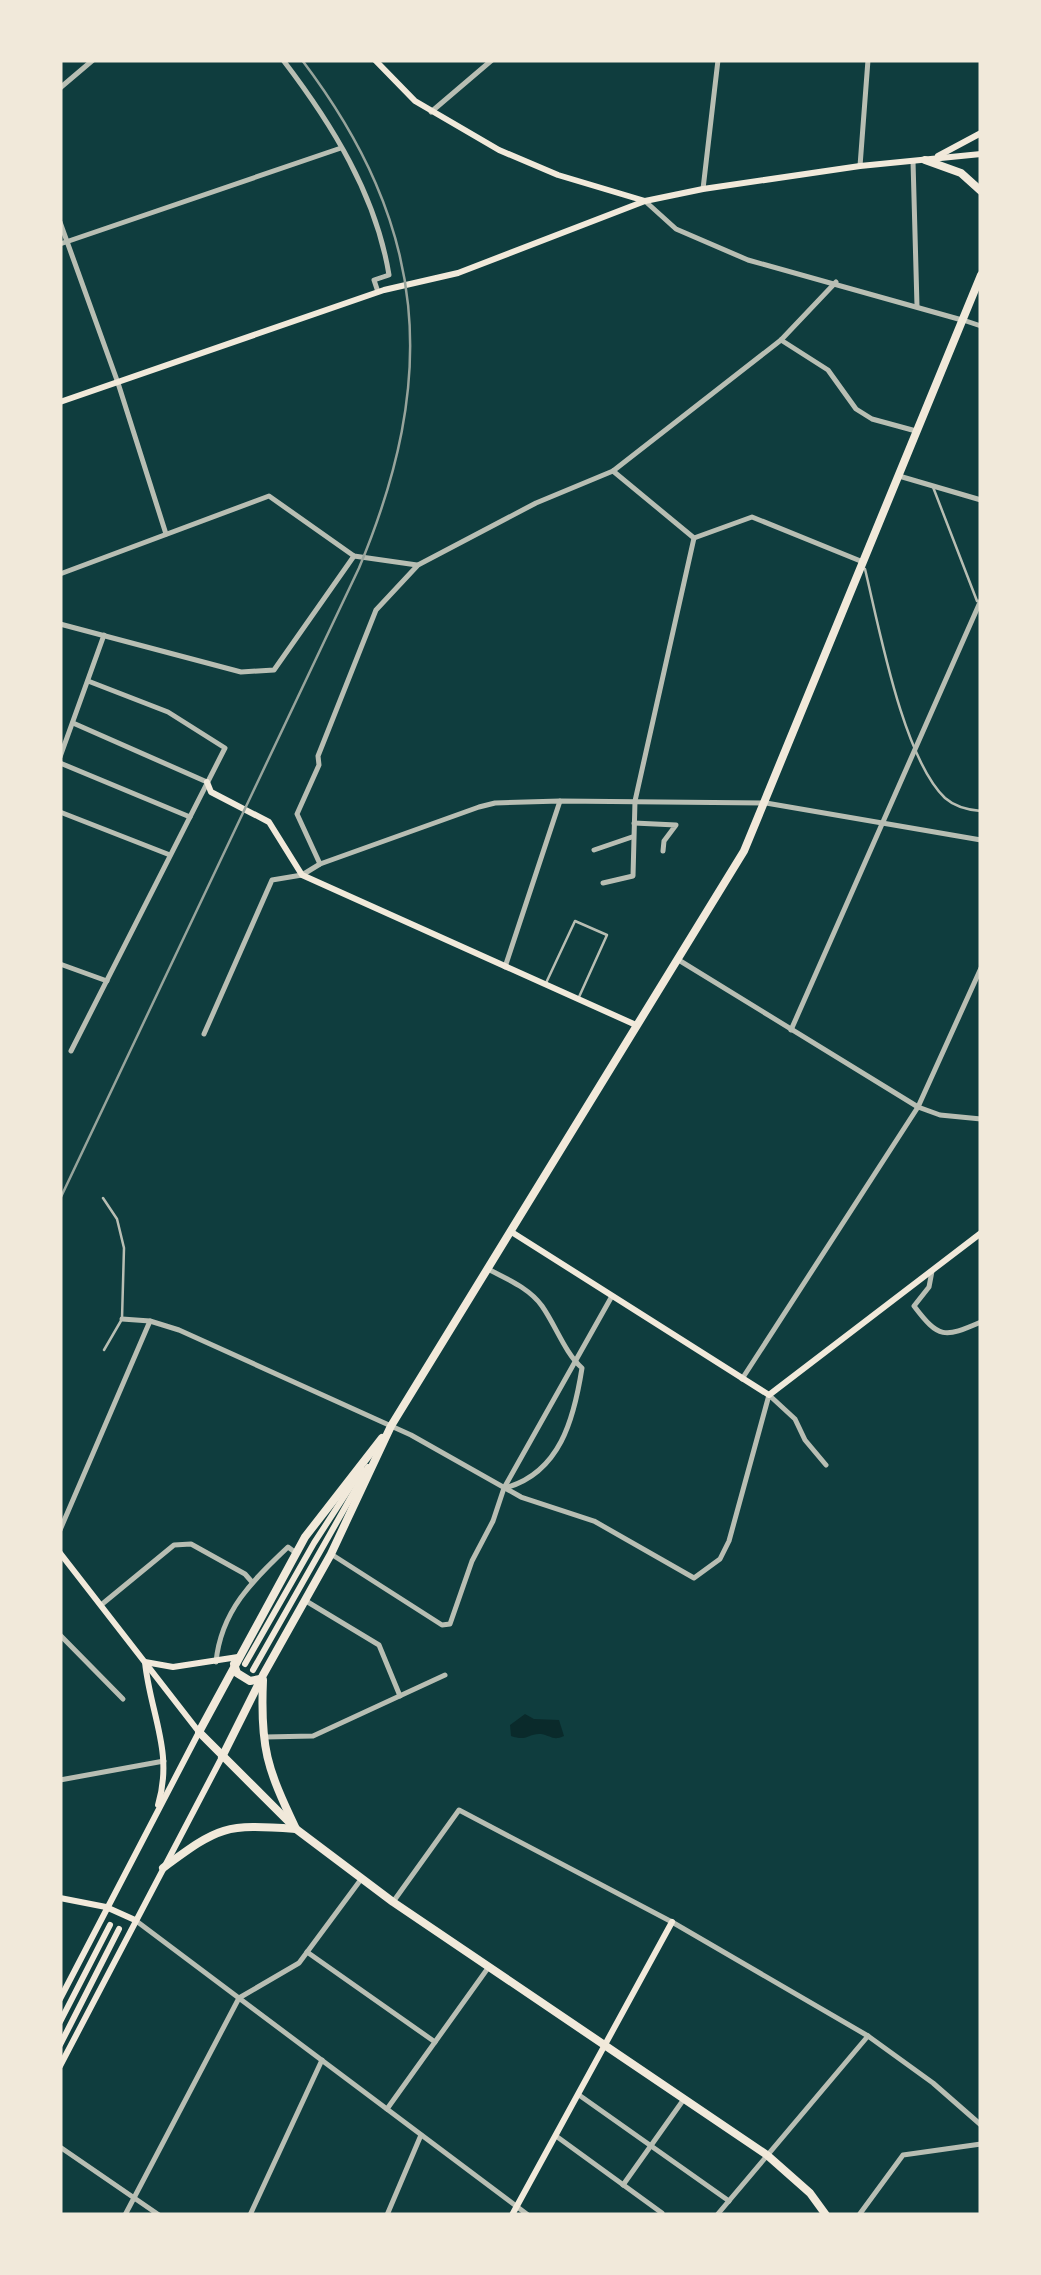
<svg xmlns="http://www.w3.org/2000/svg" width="1041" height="2275" viewBox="0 0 1041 2275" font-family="Ubuntu,sans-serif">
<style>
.water{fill:#0a2a2b}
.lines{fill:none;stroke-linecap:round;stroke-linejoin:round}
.service{stroke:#b8beb3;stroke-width:2.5}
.minor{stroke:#b8beb3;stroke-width:5}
.tertiary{stroke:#b8beb3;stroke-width:5}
.secondary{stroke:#f1e9da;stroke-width:6}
.primary{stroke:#f1e9da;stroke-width:8}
.rail{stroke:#97a49c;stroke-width:2.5}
</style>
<rect width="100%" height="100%" fill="#0f3d3e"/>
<path class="water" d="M 525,1714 L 534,1719 L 559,1720 L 564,1736 C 553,1741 552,1736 541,1734 C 528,1733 528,1742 511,1736 L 510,1725 Z"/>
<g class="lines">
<g class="service">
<path d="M 933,487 L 977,601"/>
<path d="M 865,569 C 879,627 903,758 945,798 C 954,806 968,810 981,811"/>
<path d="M 546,983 L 575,921 L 607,935 L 579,997"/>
<path d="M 103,1198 L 117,1219 L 124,1248 L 122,1319 L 104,1350"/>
</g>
<g class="minor">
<path d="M 283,60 C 332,124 376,195 389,275 L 374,280 L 378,292"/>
<path d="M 431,112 L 492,60"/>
<path d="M 913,161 L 917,306"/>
<path d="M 860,166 L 868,60"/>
<path d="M 703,189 L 718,60"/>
<path d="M 645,201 L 676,229 L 748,260 L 962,320"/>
<path d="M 60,222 L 118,383 L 166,534"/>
<path d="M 60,244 L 341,148"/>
<path d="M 781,340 L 828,370 L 856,409 L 872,419 L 916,431"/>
<path d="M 613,471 L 694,538 L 752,517 L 863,562"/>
<path d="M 899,476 L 981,500"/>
<path d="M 60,574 L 269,496 L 354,556 L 417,565"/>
<path d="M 60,624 L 241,672 L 274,670 L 354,556"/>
<path d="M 73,723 L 207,782"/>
<path d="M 60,757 L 104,635"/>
<path d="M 60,763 L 190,817"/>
<path d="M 60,812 L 170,855"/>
<path d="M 634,823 L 676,825 L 664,841 L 663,851"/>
<path d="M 594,850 L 632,837"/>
<path d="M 320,864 L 297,814 L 319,765 L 318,756 L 376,610 L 418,565 L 536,503 L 613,471 L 781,340 L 836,282"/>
<path d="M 603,883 L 633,876 L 635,801 L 694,538"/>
<path d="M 677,959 L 918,1107 L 940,1115 L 981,1119"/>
<path d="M 60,964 L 107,981"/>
<path d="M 505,967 L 560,801"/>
<path d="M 791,1030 L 981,600"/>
<path d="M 204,1034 L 272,880 L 302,875 L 320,864 L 479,807 L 495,803 L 560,801 L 766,803 L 981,840"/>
<path d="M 71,1051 L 225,748 L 168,712 L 88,681"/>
<path d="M 488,1269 C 507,1279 529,1288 542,1306 C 556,1326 565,1353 582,1368 C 574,1419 560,1473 505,1488"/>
<path d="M 932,1271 L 929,1287 L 914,1306 C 939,1339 944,1338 981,1322"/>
<path d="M 122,1319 L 150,1321 L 179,1330 L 411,1435 L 521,1497 L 594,1521 L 694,1578 L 720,1559 L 729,1541 L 769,1395 L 795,1419 L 805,1440 L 826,1465"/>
<path d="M 742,1379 L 918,1107 L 981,968"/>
<path d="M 60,1530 L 150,1321"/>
<path d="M 331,1554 L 442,1625 L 450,1624 L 472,1561 L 493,1521 L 504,1488 L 612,1296"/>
<path d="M 306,1601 L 379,1645 L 400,1696"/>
<path d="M 101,1605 L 174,1545 L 191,1544 L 245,1574 L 252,1582"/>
<path d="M 60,1635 L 123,1699"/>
<path d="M 216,1662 C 221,1611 252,1581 288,1547 L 296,1553"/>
<path d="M 265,1737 L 313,1736 L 445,1675"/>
<path d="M 60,1780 L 164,1761"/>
<path d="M 307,1952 L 435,2042"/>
<path d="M 579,2095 L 729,2201"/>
<path d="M 387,2109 L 488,1968"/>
<path d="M 556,2136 L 662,2213"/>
<path d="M 60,2147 L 159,2215"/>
<path d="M 623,2185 L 684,2099"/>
<path d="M 125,2215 L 239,1998 L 299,1963 L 362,1878"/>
<path d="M 250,2215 L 322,2060"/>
<path d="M 387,2215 L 421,2135"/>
<path d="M 717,2215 L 868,2036"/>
<path d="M 859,2215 L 903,2155 L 981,2144"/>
</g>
<g class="tertiary">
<path d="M 60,88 L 93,60"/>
<path d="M 963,320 L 981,326"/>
<path d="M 393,1902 L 459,1810 L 672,1922 L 868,2036 L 933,2083 L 981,2125"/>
<path d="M 135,1920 L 528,2215"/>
</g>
<g class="secondary">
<path d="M 375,60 L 415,101 L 499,150 L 558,175 L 645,201 L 703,189 L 860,166 L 981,154"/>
<path d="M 938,156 L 981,133"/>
<path d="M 60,402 L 384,290 L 458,273 L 645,201"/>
<path d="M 207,782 L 211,792 L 269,822 L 302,875 L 636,1025"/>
<path d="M 510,1231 L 769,1395 L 981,1233"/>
<path d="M 60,1553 L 199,1732 L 60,1999"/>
<path d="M 245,1664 L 314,1543 L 362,1469"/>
<path d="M 253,1670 L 368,1467"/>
<path d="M 158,1805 C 174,1752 150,1713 145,1662 L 173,1667 L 238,1657"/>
<path d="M 60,1898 L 106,1907 L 135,1920"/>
<path d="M 60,2022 L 110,1925"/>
<path d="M 60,2045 L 119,1929"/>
<path d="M 60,2066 L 222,1757"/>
<path d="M 512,2215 L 672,1922"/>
</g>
<g class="primary">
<path d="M 925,160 L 961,173 L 981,191"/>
<path d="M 382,1438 L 305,1537 L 199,1732 L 296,1829 L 393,1902 L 767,2155 L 810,2193 L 826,2215"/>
<path d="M 234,1664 L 237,1673 L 250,1681 L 260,1679"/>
<path d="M 222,1757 L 263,1675 L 331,1554 L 391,1426 L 744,851 L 981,275"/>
<path d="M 163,1868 C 220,1826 224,1824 296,1829 C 267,1768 260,1748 263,1680"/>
</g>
<path class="rail" d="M 60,1199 L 359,568 C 439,377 429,228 302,60"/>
</g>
<rect width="1041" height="2275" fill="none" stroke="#f1e9da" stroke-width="125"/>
</svg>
